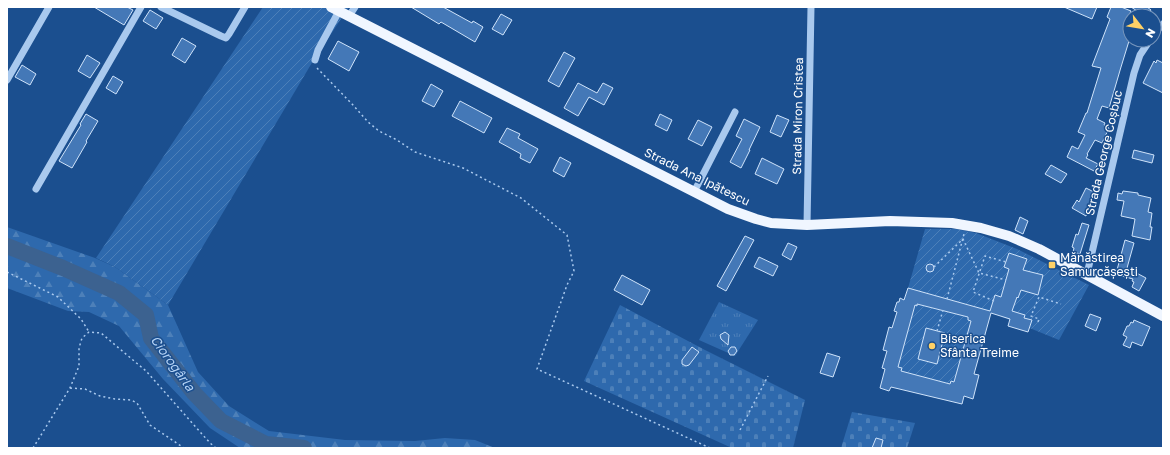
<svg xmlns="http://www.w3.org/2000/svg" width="1170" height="455" viewBox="0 0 1170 455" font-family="'Golos Text',sans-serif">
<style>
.grass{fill:url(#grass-tufts)}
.forest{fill:url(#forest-firs)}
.cemetery{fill:url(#cemetery-stones)}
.garden{fill:url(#garden-furrows)}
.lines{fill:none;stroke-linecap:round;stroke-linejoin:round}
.river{stroke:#3c6290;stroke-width:16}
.building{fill:#4478b7;stroke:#cfe3fa;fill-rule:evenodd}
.path{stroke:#a9c9ee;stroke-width:1.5;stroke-dasharray:2 3;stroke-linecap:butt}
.minor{stroke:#a9c9ee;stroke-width:7}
.major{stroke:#f0f6ff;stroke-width:10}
.poi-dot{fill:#ffd166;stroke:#1b4f8f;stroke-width:1.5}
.labels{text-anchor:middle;stroke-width:3;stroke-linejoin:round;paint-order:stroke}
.street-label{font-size:12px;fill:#fff;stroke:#1b4f8f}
.poi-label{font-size:12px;fill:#fff;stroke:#1b4f8f;text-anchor:start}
.water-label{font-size:13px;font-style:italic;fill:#b5d3f5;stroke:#1b4f8f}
</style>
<defs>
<pattern id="grass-tufts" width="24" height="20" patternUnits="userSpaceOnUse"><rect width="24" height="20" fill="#2e69ad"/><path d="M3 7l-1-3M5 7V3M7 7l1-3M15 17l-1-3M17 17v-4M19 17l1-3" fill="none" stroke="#4d80b9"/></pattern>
<pattern id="forest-firs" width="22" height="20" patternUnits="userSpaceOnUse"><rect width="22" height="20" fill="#2e69ad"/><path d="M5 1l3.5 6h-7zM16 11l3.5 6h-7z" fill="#4d80b9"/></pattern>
<pattern id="cemetery-stones" width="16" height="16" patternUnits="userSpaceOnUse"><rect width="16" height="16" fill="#2e69ad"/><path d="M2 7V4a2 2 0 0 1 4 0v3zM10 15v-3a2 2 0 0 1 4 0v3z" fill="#4d80b9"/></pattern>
<pattern id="garden-furrows" width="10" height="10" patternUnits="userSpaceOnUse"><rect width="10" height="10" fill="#2e69ad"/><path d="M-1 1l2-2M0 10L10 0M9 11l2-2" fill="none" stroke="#4d80b9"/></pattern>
</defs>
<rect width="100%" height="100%" fill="#1b4f8f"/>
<path class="grass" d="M 719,302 L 758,320 L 735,356 L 699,340 Z"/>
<path class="forest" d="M 7,227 L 95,258 L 115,267 L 168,305 L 198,372 L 229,406 L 269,431 L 345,440 L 415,441 L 445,438 L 475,440 L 495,448 L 240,448 L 210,428 L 163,379 L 119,326 L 89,312 L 68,311 L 7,288 Z"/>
<g class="cemetery">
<path d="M 620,305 L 705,350 L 805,400 L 793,448 L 732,448 L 584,381 Z"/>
<path d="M 852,412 L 915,423 L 907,448 L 841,448 Z"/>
</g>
<g class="garden">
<path d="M 263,7 L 349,7 L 313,61 L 168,305 L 115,267 L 96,258 Z"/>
<path d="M 925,229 L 956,229 L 976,233 L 1017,249 L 1089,285 L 1059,340 L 985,310 L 908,288 Z"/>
<path d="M 917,304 L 968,317 L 968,320 L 971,321 L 954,382 L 951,381 L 950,384 L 901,371 L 898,367 L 915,305 L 917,306 Z"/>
</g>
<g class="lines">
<path class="river" d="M 7,246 L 63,268 L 119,293 L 146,315 L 151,338 L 194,393 L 221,421 L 266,444 L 304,448"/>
</g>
<g class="building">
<path d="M 94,7 L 127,7 L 133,10 L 124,25 Z"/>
<path d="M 411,7 L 443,7 L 472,23 L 473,21 L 483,27 L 475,42 L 441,22 L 439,24 Z"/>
<path d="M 1064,7 L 1097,7 L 1092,19 Z"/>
<path d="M 1111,7 L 1121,7 L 1131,11 L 1124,28 L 1127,29 L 1126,32 L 1130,34 L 1130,41 L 1129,41 L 1121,67 L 1109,108 L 1102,106 L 1097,119 L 1105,123 L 1104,125 L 1109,128 L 1102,143 L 1095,140 L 1087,154 L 1088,155 L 1086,158 L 1098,164 L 1094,171 L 1067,157 L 1072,146 L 1078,149 L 1085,135 L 1078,132 L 1086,113 L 1087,113 L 1101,68 L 1092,66 L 1110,19 L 1107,17 Z"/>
<path d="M 1131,7 L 1147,7 L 1151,10 L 1147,16 L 1145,16 Z"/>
<path d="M 150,10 L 163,18 L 156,29 L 143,21 Z"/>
<path d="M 501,14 L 512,20 L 503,35 L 492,29 Z"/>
<path d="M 182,38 L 196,46 L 185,63 L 172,55 Z"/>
<path d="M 338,41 L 359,52 L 349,71 L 328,59 Z"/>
<path d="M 564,52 L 575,58 L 559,87 L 548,81 Z"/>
<path d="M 87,55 L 100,63 L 90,78 L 78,71 Z"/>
<path d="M 1157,60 L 1163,63 L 1163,93 L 1143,83 L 1154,61 L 1156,63 Z"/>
<path d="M 22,65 L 36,74 L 30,85 L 15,77 Z"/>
<path d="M 113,76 L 123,82 L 116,94 L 106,88 Z"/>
<path d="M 578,83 L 597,93 L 603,83 L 613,88 L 604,105 L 589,97 L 578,116 L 564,108 Z"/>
<path d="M 431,84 L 443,91 L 434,107 L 422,101 Z"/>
<path d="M 460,101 L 492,118 L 484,133 L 452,116 Z"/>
<path d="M 86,114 L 98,121 L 86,141 L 87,142 L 72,168 L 59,161 L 81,125 L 80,124 Z"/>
<path d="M 660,114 L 672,120 L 667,131 L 655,125 Z"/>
<path d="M 777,115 L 789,120 L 781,137 L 770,132 Z"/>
<path d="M 744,119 L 760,127 L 749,150 L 750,150 L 741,168 L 730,162 L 742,139 L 736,136 Z"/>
<path d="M 698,120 L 712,127 L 702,146 L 688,139 Z"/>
<path d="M 507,128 L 520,134 L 518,138 L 538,149 L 530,163 L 520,158 L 521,154 L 499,142 Z"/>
<path d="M 1134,150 L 1154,155 L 1152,163 L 1132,158 Z"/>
<path d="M 560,157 L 571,163 L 564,177 L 553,171 Z"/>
<path d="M 762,158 L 784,169 L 777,184 L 755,174 Z"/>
<path d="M 1051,165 L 1067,174 L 1061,183 L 1045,174 Z"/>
<path d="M 1086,188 L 1096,193 L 1087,209 L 1090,210 L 1086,216 L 1072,208 L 1077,200 L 1079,202 Z"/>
<path d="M 1123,191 L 1138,193 L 1138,195 L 1151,198 L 1148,212 L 1152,213 L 1150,227 L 1152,227 L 1150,240 L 1132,236 L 1135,219 L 1121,216 L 1124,201 L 1117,200 L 1118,193 L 1122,194 Z"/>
<path d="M 1020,217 L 1028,221 L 1023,234 L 1015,230 Z"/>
<path d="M 1082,223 L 1089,225 L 1080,254 L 1073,252 L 1074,248 L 1072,247 L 1076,234 L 1078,235 Z"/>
<path d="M 745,236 L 754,240 L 726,291 L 717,286 Z"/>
<path d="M 1125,240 L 1134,243 L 1127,268 L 1146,278 L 1139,291 L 1132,287 L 1134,282 L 1132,281 L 1133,279 L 1118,275 L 1119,271 L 1117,270 Z"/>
<path d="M 788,243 L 797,247 L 791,260 L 782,255 Z"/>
<path d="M 1009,253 L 1027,259 L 1023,270 L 1043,275 L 1038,295 L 1021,290 L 1018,298 L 1017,297 L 1012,311 L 1025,315 L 1024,318 L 1032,320 L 1028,332 L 1008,326 L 1010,319 L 991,313 L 974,374 L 979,375 L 973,399 L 964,396 L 962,404 L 891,387 L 889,391 L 880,388 L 885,369 L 882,368 L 887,351 L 883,350 L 889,327 L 892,328 L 897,312 L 894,311 L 897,302 L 899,302 L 900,298 L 904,300 L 908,288 L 990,311 L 995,295 L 1001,297 L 1009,269 L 1004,267 ZM 917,304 L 968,317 L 968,320 L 971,321 L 954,382 L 951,381 L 950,384 L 901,371 L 902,368 L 898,367 L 915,305 L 917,306 Z"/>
<path d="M 759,257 L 778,266 L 773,276 L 754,267 Z"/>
<circle cx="930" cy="268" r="4"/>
<path d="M 622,275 L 650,290 L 642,305 L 614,290 Z"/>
<path d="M 1090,314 L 1101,318 L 1096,331 L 1085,326 Z"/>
<path d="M 1134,320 L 1150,327 L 1142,346 L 1132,342 L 1130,348 L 1123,345 L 1127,337 L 1123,335 L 1127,326 L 1129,326 L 1131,322 L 1133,323 Z"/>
<path d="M 926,328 L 945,333 L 937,364 L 918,359 Z"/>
<path d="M 725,332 L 729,335 L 728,345 L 721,339 L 720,335 Z"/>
<path d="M 692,347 L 699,352 L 689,365 L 686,366 L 682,364 L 682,360 Z"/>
<path d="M 731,347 L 735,347 L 737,351 L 734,355 L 730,355 L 728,351 Z"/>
<path d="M 827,353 L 840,357 L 833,377 L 820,373 Z"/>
<path d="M 876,438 L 883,440 L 881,448 L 872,448 Z"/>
</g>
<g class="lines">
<g class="path">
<path d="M 317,68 L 352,104 L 368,122 L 379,131 L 397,140 L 415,152 L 463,168 L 521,198 L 567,235 L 574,271 L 567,285 L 537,369 L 710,448"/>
<path d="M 934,267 L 963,239 L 979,273 L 1006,280"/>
<path d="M 7,272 L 58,297 L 81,319 L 89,332"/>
<path d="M 947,299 L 964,234"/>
<path d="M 994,301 L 973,292 L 985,256 L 1006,262"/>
<path d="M 1038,322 L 1039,319 L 1031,316 L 1039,297 L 1061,304"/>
<path d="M 937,331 L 943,310"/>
<path d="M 70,388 L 85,389 L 100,396 L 115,399 L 131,400 L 137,403 L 150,425 L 184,448"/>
<path d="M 740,430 L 768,376"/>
<path d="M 33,448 L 70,388 L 79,366 L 79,348 L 82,338 L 89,332 L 101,333 L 146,371 L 210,443 L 216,448"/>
</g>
<g class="minor">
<path d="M 161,7 L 221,36 L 226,38 L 229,34 L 245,7"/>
<path d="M 349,16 L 355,7"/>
<path d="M 1154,34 L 1163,24"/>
<path d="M 315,60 L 318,50 L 339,11"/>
<path d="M 7,80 L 49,7"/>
<path d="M 36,189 L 141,7"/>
<path d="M 694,192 L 735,112"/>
<path d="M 807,225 L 811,7"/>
<path d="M 1087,274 L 1134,73 L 1140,55 L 1150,40"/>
</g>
<path class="major" d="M 331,7 L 728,209 L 756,219 L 771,223 L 807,225 L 890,221 L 952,223 L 981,228 L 1009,236 L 1039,249 L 1163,316"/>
</g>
<g class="poi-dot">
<rect x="1048" y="261" width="8" height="8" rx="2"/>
<circle cx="932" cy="346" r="4"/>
</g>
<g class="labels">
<g class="street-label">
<text transform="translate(798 116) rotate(-89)" y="4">Strada Miron Cristea</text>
<text transform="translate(1104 153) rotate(-77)" y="4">Strada George Coșbuc</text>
<text transform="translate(697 177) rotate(26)" y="4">Strada Ana Ipătescu</text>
</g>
<g class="poi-label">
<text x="1060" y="262">Mănăstirea<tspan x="1060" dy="14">Samurcășești</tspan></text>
<text x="940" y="343">Biserica<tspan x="940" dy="14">Sfânta Treime</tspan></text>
</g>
<g class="water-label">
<text transform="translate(173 363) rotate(54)" y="5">Ciorogârla</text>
</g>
</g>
<rect width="1170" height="455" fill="none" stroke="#ffffff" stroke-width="16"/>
<g transform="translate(1142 28) rotate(121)"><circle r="19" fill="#1b4f8f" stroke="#7695bc"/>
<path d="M0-3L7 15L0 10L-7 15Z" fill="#ffd166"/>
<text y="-6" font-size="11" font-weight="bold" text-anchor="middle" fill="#ffffff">N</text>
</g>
</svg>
